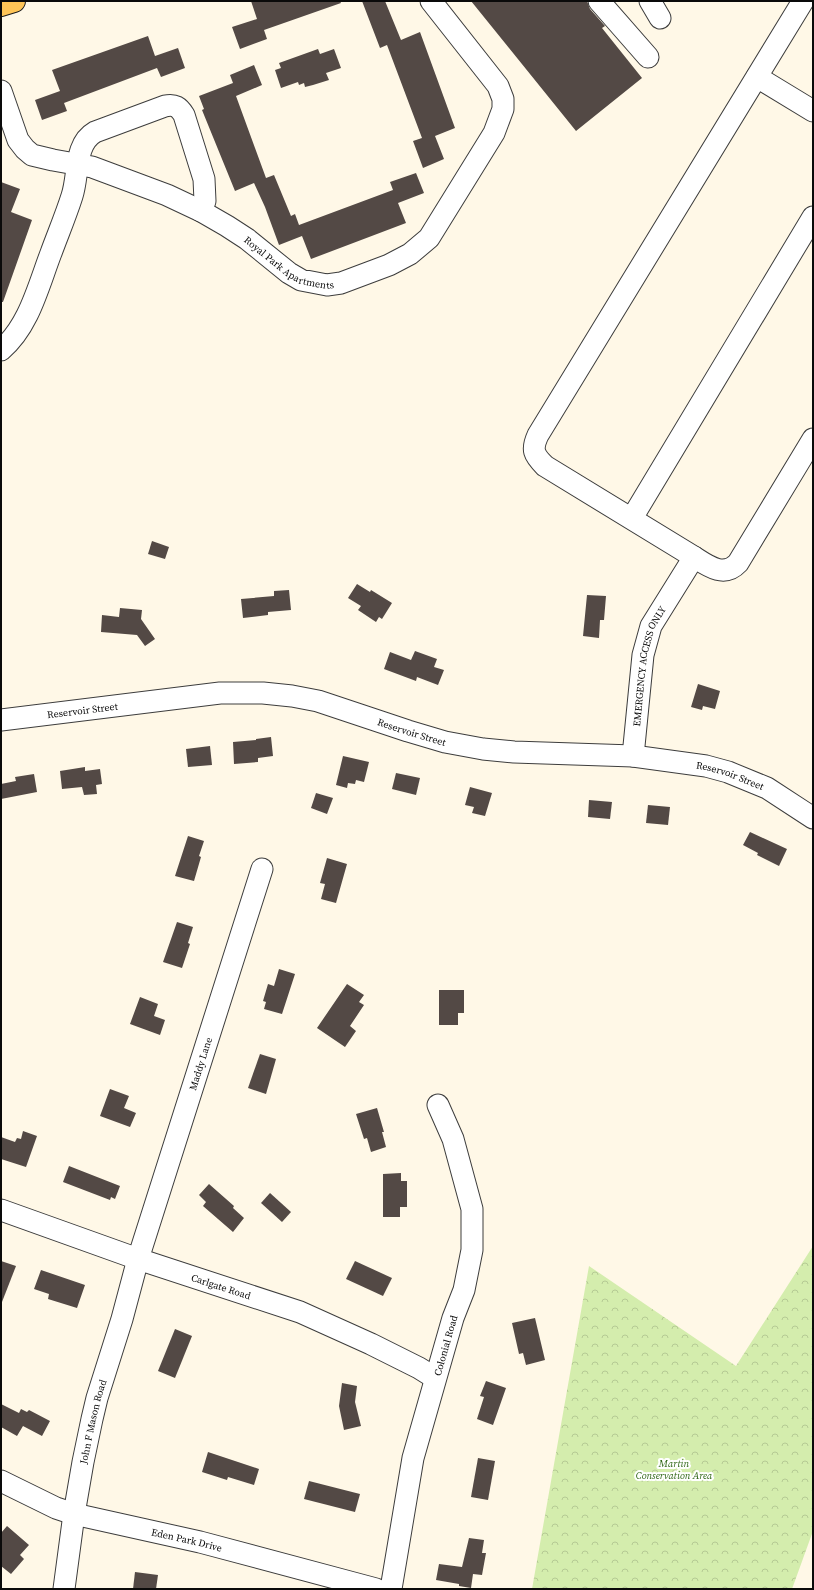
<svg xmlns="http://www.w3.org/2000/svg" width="814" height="1590" viewBox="0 0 814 1590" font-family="'Source Serif 4',serif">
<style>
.park{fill:url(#park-crowns)}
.building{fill:#534945}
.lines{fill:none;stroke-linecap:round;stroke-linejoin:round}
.minor-casing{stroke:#3d3d3d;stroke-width:23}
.major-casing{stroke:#1b1b1b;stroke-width:24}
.minor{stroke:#fff;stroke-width:21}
.major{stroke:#ffc557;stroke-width:22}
.labels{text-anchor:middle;stroke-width:4;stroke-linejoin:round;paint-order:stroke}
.street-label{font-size:10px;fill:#0a0a0a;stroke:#fff}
.park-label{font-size:10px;font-style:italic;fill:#2e6615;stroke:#fff}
</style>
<defs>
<pattern id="park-crowns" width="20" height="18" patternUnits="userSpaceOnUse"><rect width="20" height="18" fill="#d4edad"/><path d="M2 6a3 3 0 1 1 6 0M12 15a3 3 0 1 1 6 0" fill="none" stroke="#b5ca94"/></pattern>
</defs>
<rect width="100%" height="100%" fill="#fff8e7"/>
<path class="park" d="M 813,1246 L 813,1531 L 792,1589 L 532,1589 L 589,1266 L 736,1366 Z"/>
<g class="building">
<path d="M 251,1 L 340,1 L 341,3 L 264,30 L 267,39 L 240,49 L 232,27 L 257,19 Z"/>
<path d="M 362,1 L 385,1 L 401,40 L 420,32 L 455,128 L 435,136 L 444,159 L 423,168 L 413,141 L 422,138 L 387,45 L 380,48 Z"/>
<path d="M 471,1 L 587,1 L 590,9 L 605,26 L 602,28 L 642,78 L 576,131 Z"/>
<path d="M 148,36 L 155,56 L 178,48 L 185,68 L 161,77 L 157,68 L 64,103 L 67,111 L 42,120 L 35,100 L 60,91 L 52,70 Z"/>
<path d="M 318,49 L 320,54 L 334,49 L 341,68 L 326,73 L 329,80 L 313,85 L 305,87 L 304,83 L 299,85 L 298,82 L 281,88 L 275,70 L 281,68 L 279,63 Z"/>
<path d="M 254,65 L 262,85 L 236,96 L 266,178 L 274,175 L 291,216 L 295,214 L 299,225 L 393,190 L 390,182 L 416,173 L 424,193 L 398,203 L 406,223 L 311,259 L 302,236 L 279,245 L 265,207 L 254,183 L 235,191 L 202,110 L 204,109 L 199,96 L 233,83 L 230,75 Z"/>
<path d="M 1,182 L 20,189 L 11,212 L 32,220 L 3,302 L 1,302 Z"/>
<path d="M 152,541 L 169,547 L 165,559 L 148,554 Z"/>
<path d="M 357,584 L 370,592 L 371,590 L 392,603 L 382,619 L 379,617 L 376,622 L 358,610 L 361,606 L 348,598 Z"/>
<path d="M 289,590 L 291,610 L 268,612 L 268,615 L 243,618 L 241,599 L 274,596 L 274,591 Z"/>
<path d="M 587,595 L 606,596 L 604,620 L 600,620 L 599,638 L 583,636 Z"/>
<path d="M 120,608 L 142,610 L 141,619 L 155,639 L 145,646 L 137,635 L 101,632 L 102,615 L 119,617 Z"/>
<path d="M 415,651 L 437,659 L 434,667 L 444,670 L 438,685 L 417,677 L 416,681 L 384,669 L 390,652 L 411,660 Z"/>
<path d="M 698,684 L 720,691 L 715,709 L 703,706 L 702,710 L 691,707 Z"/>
<path d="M 271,737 L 273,756 L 258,758 L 258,762 L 234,764 L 233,742 L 256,740 L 256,739 Z"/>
<path d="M 210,746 L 212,765 L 188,767 L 186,749 Z"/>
<path d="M 343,756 L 369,762 L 364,782 L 356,780 L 355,784 L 348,783 L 347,788 L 336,785 Z"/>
<path d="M 85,767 L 85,771 L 100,769 L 102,784 L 96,785 L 97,794 L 84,795 L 82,787 L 62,789 L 60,771 Z"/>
<path d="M 396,773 L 420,778 L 416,795 L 392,789 Z"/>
<path d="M 34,774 L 37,792 L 1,799 L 1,784 L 16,781 L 15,777 Z"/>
<path d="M 470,787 L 492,793 L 485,816 L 472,813 L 474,807 L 465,805 Z"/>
<path d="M 316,793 L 333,798 L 327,814 L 311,808 Z"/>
<path d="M 589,800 L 612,802 L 610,819 L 588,817 Z"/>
<path d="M 648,805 L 670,807 L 668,825 L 646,823 Z"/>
<path d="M 750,832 L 787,849 L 779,866 L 757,855 L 758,853 L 743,845 Z"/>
<path d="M 188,836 L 204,841 L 199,856 L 201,857 L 194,881 L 175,876 Z"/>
<path d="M 327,858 L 347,864 L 336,903 L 321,899 L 325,884 L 320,883 Z"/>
<path d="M 177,922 L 193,927 L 188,943 L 190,944 L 182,968 L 163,962 Z"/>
<path d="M 279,969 L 295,974 L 282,1014 L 264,1009 L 266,1002 L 263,1001 L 268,984 L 274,986 Z"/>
<path d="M 347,984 L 364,995 L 359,1002 L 364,1005 L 350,1026 L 356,1031 L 345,1047 L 317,1028 Z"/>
<path d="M 439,990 L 464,990 L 464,1013 L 458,1013 L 458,1025 L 439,1025 Z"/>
<path d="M 140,997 L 158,1004 L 154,1016 L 165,1020 L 160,1035 L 130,1024 Z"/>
<path d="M 260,1054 L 276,1059 L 266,1094 L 248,1088 Z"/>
<path d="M 110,1089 L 129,1096 L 124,1108 L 136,1113 L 130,1127 L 100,1116 Z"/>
<path d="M 377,1108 L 384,1132 L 382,1132 L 386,1147 L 371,1152 L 367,1138 L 364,1139 L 356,1114 Z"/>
<path d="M 23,1131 L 37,1136 L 26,1167 L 1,1159 L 1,1137 L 15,1142 L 17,1138 L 21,1139 Z"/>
<path d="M 69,1166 L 120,1186 L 115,1199 L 111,1197 L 110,1200 L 63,1182 Z"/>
<path d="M 401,1173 L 401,1181 L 407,1181 L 407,1207 L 400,1207 L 400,1217 L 383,1217 L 383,1174 Z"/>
<path d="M 209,1184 L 234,1206 L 233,1208 L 244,1218 L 233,1232 L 203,1206 L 206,1202 L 199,1195 Z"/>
<path d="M 270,1193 L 291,1212 L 282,1222 L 261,1203 Z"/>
<path d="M 1,1261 L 16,1266 L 2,1302 L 1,1302 Z"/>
<path d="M 355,1261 L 392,1278 L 383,1296 L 346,1279 Z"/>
<path d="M 41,1270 L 85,1285 L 77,1308 L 48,1299 L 49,1294 L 34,1289 Z"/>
<path d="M 535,1318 L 545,1360 L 526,1365 L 523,1353 L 519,1354 L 512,1323 Z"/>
<path d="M 175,1329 L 192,1336 L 175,1378 L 158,1371 Z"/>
<path d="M 486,1381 L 506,1388 L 493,1425 L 477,1419 L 484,1397 L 480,1396 Z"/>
<path d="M 342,1383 L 357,1386 L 355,1402 L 361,1426 L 344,1430 L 339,1406 Z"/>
<path d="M 1,1404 L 19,1413 L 21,1409 L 27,1412 L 29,1410 L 50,1421 L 42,1436 L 23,1426 L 17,1436 L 1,1427 Z"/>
<path d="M 208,1452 L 259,1469 L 254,1485 L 228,1477 L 227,1480 L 202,1472 Z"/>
<path d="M 478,1458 L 495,1461 L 488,1500 L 471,1497 Z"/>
<path d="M 309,1481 L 360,1494 L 355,1512 L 304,1499 Z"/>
<path d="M 7,1526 L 29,1545 L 20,1555 L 24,1559 L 11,1574 L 1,1566 L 1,1533 Z"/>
<path d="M 469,1538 L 484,1540 L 482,1553 L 486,1553 L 482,1575 L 473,1574 L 471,1588 L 459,1586 L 459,1584 L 436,1580 L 439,1564 L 462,1567 Z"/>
<path d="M 135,1572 L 158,1575 L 156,1589 L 133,1589 Z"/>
</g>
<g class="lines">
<defs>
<g id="minor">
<path d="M 599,1 L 648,57"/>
<path d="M 650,1 L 660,18"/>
<path d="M 803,1 L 538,435 C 531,450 534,455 545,466 L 694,557 C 708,566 724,578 738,563 L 813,439"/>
<path d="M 757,77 L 813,111"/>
<path id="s1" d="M 1,91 L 18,140 L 25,149 L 32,155 L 53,160 L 92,167 L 167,195 L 201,211 L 227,226 L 247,239 L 289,273 L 301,280 L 327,285 L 341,283 L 389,265 L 410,254 L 429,238 L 494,133 L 503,109 L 503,99 L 498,86 L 431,1"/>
<path d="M 1,350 C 29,326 38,287 51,253 C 58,234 66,215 72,196 C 79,175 74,144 95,132 L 165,106 C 175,104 179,107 184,115 L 204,179 L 205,201 L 201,211"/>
<path d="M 632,518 L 813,217"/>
<path id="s2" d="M 1,720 L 220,693 L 263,693 L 292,696 L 318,701 L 408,731 L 445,742 L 483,749 L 514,752 L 633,756 L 706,766 L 728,772 L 767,788 L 813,818"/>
<path id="s3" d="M 633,756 L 643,655 L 651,626 L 694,557"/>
<path id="s4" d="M 1,1210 L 138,1259 L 300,1312 L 371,1344 L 419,1368 L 435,1378"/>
<path id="s5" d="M 1,1481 L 56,1508 L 74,1514 L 200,1542 L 376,1589"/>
<path id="s6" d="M 64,1589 L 74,1514 L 83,1462 L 92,1419 L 97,1398 L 122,1319 L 138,1259 L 262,869"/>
<path id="s7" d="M 391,1589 L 413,1458 L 453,1318 L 464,1290 L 472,1250 L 472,1209 L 453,1139 L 438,1105"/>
</g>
<path id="major" d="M 1,5 L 14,1"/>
</defs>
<use href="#minor" class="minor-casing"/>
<use href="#major" class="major-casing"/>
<use href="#minor" class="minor"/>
<use href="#major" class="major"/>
</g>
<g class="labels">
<g class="street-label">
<text dy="4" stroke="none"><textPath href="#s1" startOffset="355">Royal Park Apartments</textPath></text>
<text dy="4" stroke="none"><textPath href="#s3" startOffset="92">EMERGENCY ACCESS ONLY</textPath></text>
<text dy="4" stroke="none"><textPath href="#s2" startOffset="82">Reservoir Street</textPath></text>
<text dy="4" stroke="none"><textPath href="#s2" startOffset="418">Reservoir Street</textPath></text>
<text dy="4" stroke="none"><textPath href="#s2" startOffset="741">Reservoir Street</textPath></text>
<text dy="4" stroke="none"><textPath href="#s6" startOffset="544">Maddy Lane</textPath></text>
<text dy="4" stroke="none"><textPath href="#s4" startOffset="233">Carlgate Road</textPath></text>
<text dy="4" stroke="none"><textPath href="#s7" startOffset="250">Colonial Road</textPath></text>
<text dy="4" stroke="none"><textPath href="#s6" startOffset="170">John F Mason Road</textPath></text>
<text dy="4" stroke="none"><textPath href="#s5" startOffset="196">Eden Park Drive</textPath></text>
</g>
<g class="park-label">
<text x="674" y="1467">Martin<tspan x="674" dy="12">Conservation Area</tspan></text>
</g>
</g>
<rect width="814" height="1590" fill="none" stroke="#0a0a0a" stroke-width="4"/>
</svg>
